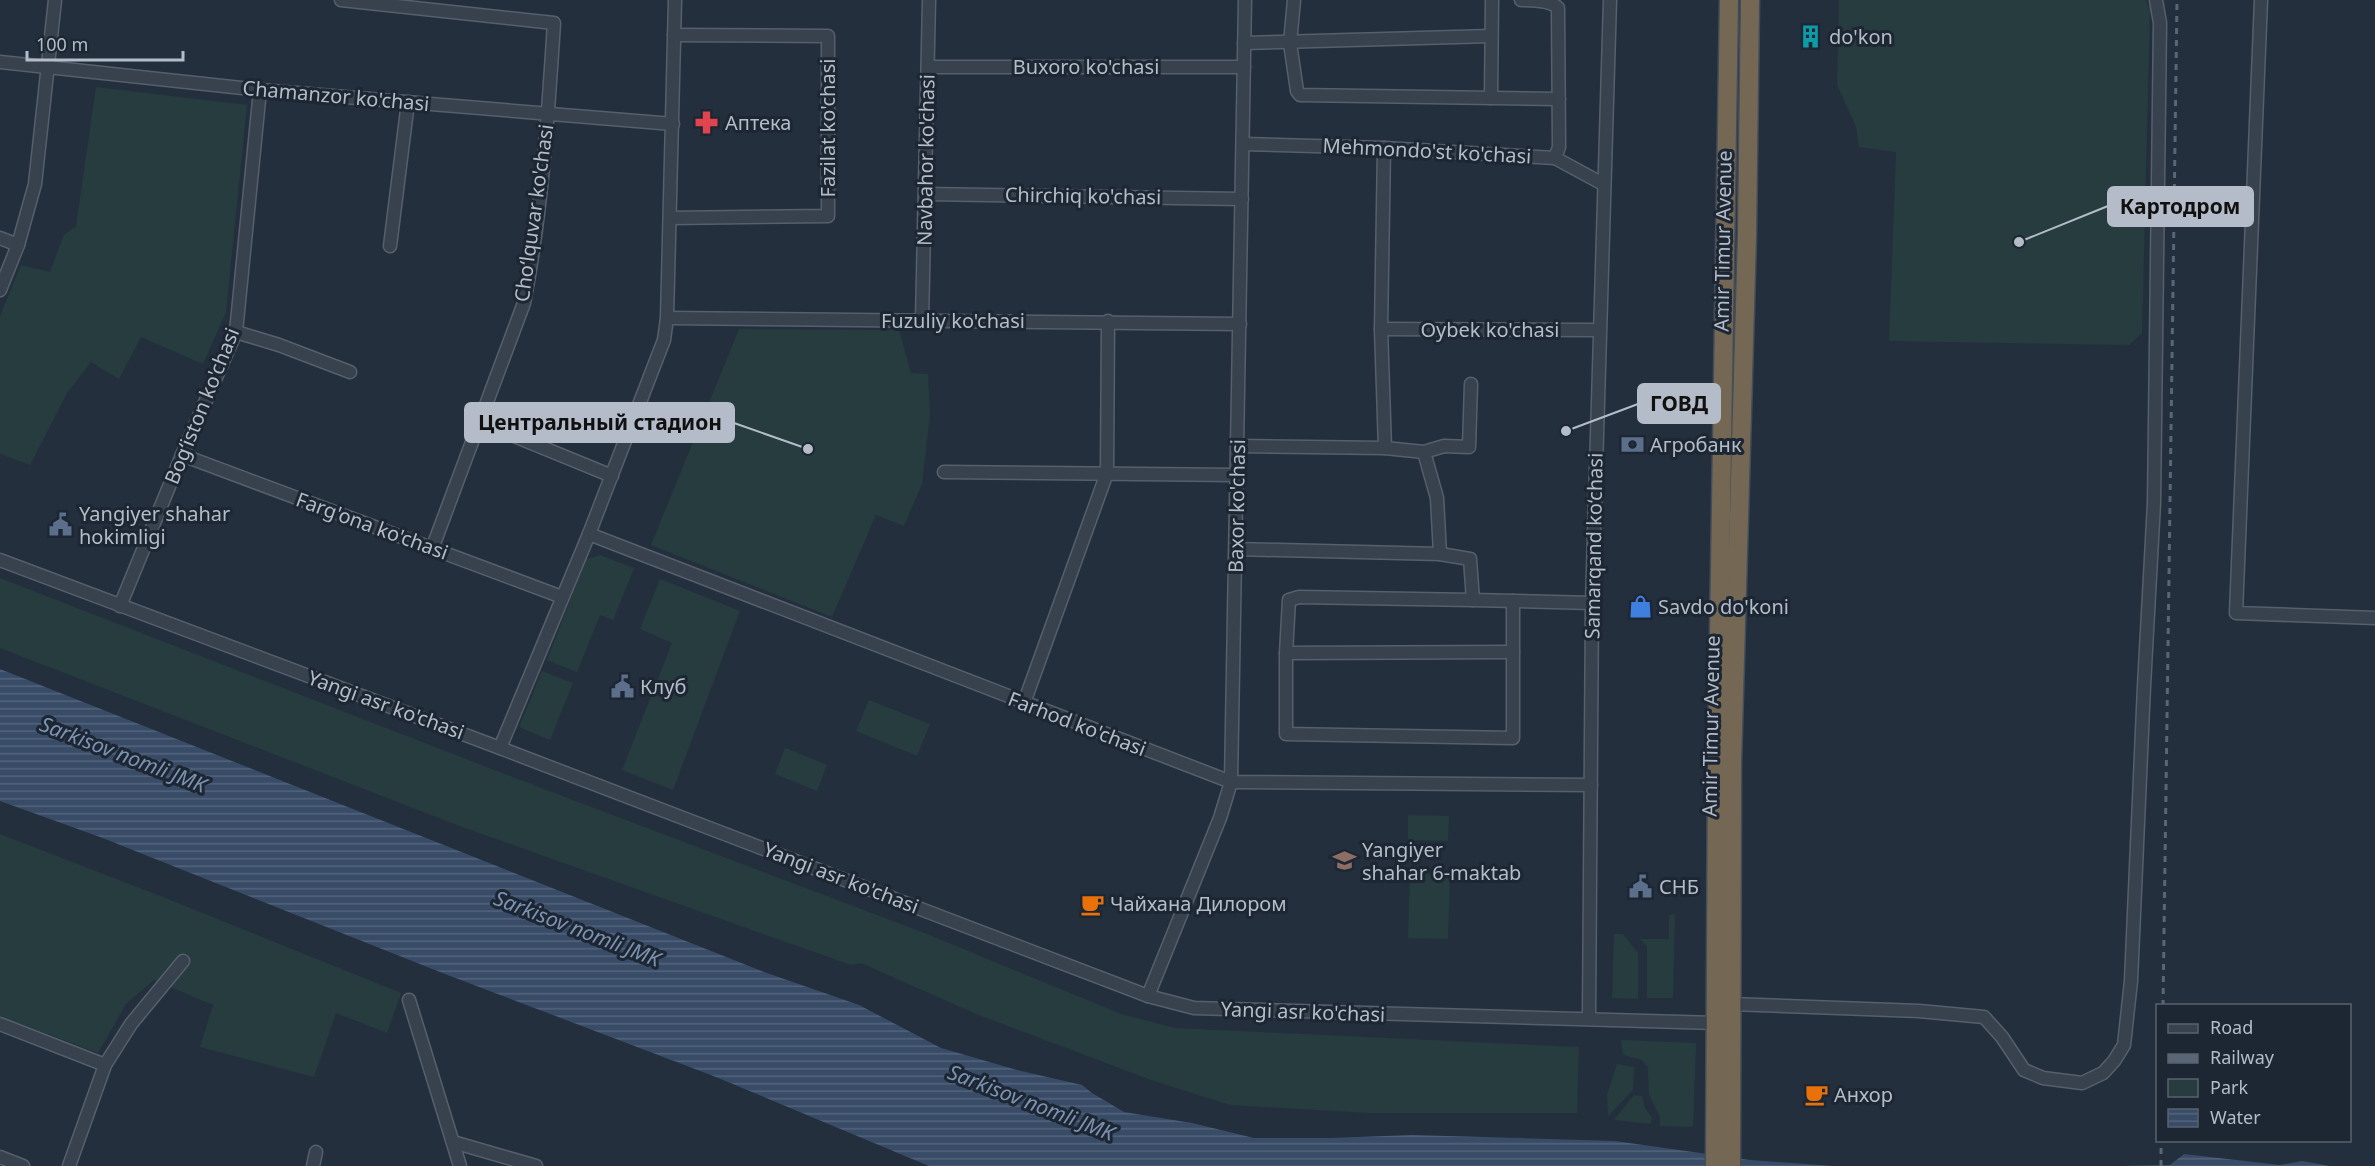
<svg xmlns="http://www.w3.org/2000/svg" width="2375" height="1166" viewBox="0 0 2375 1166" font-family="'Noto Sans',sans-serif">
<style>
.green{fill:#263c3f}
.water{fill:url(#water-rules)}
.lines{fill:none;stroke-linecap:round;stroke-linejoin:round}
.minor-casing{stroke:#565f6c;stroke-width:15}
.highway-casing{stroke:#434c59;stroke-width:21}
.minor{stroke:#38414e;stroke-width:12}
.highway{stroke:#746855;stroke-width:18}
.rail{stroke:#5a6575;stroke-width:3;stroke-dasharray:6 6;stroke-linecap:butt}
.labels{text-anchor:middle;stroke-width:6;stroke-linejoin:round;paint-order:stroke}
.poi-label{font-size:20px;fill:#b4bcc9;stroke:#1d2633;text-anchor:start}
.street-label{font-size:20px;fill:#b4bcc9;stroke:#1d2633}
.water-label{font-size:21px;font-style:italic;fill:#7c92b1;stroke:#1d2633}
.leader{fill:none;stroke:#b4bcc9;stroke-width:2}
.callout-dot{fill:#b4bcc9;stroke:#1d2633;stroke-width:2}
.callout{fill:#b4bcc9;stroke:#b4bcc9;stroke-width:2}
.callout-label{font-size:21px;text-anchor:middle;font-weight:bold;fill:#111}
</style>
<defs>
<pattern id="water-rules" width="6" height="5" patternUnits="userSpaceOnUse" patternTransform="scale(1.5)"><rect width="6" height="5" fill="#394c67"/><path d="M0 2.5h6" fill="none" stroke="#53647b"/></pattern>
</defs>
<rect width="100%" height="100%" fill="#242f3e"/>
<g class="green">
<path d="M 1839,0 L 2146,0 L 2150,10 L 2142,333 L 2129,345 L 1889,341 L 1896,152 L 1859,147 L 1856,127 L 1837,85 Z"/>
<path d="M 96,87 L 247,105 L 226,312 L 203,364 L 141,337 L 119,379 L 91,362 L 67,393 L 30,465 L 0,454 L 0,316 L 21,265 L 50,272 L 64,235 L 76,226 Z"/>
<path d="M 739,329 L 899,330 L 911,373 L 928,374 L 930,415 L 922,484 L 904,526 L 876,515 L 832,617 L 651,545 Z"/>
<path d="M 600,555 L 634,568 L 613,620 L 600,615 L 577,672 L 547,660 L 586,559 Z"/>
<path d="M 0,578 L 515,778 L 922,932 L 1121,1014 L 1175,1028 L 1579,1047 L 1577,1113 L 1368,1113 L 1230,1105 L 1151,1080 L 976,1014 L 861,963 L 851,965 L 462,827 L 0,648 Z"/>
<path d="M 660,579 L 740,611 L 673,790 L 622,770 L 672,643 L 640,629 Z"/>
<path d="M 542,671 L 573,683 L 550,740 L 519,727 Z"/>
<path d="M 869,700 L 930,724 L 917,756 L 856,731 Z"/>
<path d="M 785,748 L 827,765 L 817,791 L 775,774 Z"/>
<path d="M 1408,815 L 1449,816 L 1448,841 L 1408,840 Z"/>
<path d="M 0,834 L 163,897 L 401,993 L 387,1033 L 336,1013 L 314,1077 L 200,1047 L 213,1005 L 154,980 L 126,1004 L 98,1053 L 0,1016 Z"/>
<path d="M 1410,873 L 1450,874 L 1448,939 L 1408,938 Z"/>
<path d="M 1675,914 L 1673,998 L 1647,998 L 1647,946 L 1640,939 L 1669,939 L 1669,915 Z"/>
<path d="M 1614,934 L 1623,934 L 1638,953 L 1638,999 L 1612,998 Z"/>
<path d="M 1621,1040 L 1696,1043 L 1693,1127 L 1660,1126 L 1660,1117 L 1649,1095 L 1648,1067 L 1642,1060 L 1623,1055 Z"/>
<path d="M 1617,1064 L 1634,1067 L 1633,1090 L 1608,1116 L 1607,1095 Z"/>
<path d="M 1634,1095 L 1642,1096 L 1645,1108 L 1652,1118 L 1651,1124 L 1614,1120 Z"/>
</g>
<g class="water">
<path d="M 0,669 L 764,972 L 859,1005 L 941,1048 L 1017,1070 L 1082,1085 L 1092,1093 L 1124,1112 L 1192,1123 L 1254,1138 L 1332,1138 L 1412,1135 L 1615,1141 L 1750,1160 L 1834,1166 L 1948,1166 L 929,1166 L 716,1077 L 445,974 L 100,837 L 0,801 Z"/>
<path d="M 2184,1154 L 2280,1165 L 2302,1161 L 2330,1166 L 2120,1166 L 2170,1165 Z"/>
</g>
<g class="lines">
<defs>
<g id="minor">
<path d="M 341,0 L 554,23 C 548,116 542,211 524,303 L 432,549"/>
<path d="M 1294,0 L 1290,43 L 1297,91 L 1300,95 L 1559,99"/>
<path d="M 1521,0 C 1533,0 1551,0 1558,8 L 1559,147 L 1555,158"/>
<path d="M 2261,0 L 2236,613 L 2375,618"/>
<path d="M 1244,43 L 1491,36"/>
<path d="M 0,62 L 260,90 L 673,124"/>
<path d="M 928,67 L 1244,67"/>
<path d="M 1491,98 L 1492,0"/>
<path d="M 1243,144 L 1384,148 L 1555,158 L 1603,184"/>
<path d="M 1384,148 L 1381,329 L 1385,448"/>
<path d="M 925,194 L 1242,199"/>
<path d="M 670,218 L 828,216 L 828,36 L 674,35"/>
<path d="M 0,238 L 18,245"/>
<path d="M 390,246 L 408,102"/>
<path d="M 0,290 L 18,245 L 35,184 L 55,0"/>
<path d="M 667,318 L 1240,324"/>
<path d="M 922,321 L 929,0"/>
<path d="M 1381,329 L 1599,330"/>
<path d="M 236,332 L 279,345 L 350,372"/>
<path d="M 1471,384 L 1469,447 L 1444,446 L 1424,452 L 1437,498 L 1440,554 L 1470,559 L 1473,600 L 1592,603"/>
<path d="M 480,422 L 612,476"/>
<path d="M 1238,446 L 1385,448 L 1424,452"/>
<path d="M 182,455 L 562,597"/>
<path d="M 944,472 L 1237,475"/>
<path d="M 589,534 L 1231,782 L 1591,785"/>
<path d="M 1236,549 L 1440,554"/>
<path d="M 0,560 L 500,748 L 1148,996 L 1194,1008 L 1716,1023"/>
<path d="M 1473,600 L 1299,597 L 1289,600 L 1286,653 L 1286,734 L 1513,738 L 1513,601"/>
<path d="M 120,606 L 182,455 L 236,332 L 260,90"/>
<path d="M 1286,653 L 1513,652"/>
<path d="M 1024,703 L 1107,473 L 1108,321"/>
<path d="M 500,748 L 589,534 L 664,340 L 667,318 L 675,0"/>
<path d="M 1148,996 L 1220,818 L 1231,782 L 1245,0"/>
<path d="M 409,1000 L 460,1166"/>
<path d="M 1731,1004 L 1919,1011 L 1984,1017 L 2002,1037 L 2024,1070 L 2043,1078 L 2082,1083 L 2103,1073 L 2114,1061 L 2124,1045 L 2131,981 L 2144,686 L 2154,503 L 2160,23 L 2156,0"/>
<path d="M 1589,1019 L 1592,603 L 1610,0"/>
<path d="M 0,1024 L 105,1065"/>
<path d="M 453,1142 L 536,1166"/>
<path d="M 0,1157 L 23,1166"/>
<path d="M 69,1166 L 105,1065 L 131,1024 L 183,961"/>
<path d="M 313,1166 L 316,1152"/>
</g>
<g id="highway">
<path d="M 1715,1166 L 1717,763 L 1729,0"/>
<path d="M 1731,1166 L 1732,763 L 1747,235 L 1750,0"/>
</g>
</defs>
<use href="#minor" class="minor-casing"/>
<use href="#highway" class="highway-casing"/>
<use href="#minor" class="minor"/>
<use href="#highway" class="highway"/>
<g class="rail">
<path d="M 2163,1006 L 2177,0"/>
<path d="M 2161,1166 L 2161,1140"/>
</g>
</g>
<defs>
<symbol id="building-bare" viewBox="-9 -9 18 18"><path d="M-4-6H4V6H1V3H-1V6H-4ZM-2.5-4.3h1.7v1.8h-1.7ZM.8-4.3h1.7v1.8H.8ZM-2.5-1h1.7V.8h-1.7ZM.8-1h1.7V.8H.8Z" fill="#0f9aa8" stroke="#1d2633" stroke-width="2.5" paint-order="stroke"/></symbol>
<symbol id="pharmacy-bare" viewBox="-9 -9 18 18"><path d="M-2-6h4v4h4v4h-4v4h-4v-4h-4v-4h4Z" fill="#e0444e" stroke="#1d2633" stroke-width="2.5" paint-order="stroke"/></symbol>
<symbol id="bank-bare" viewBox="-9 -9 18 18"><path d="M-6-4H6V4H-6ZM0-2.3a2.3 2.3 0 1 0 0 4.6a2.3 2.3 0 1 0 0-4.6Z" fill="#5c6f8a" stroke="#1d2633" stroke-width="2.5" paint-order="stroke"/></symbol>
<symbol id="civic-bare" viewBox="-9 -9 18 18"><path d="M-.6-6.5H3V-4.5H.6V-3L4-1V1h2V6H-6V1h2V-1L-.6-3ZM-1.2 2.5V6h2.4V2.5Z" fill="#5c6f8a" stroke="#1d2633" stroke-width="2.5" paint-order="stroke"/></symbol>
<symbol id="shop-bare" viewBox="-9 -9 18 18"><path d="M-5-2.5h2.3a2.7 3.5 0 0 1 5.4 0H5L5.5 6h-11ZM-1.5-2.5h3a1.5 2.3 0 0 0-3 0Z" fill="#3f7fe0" stroke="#1d2633" stroke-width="2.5" paint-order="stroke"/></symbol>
<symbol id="school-bare" viewBox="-9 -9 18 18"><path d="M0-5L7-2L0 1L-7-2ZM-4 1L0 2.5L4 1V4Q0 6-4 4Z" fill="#8d6e63" stroke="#1d2633" stroke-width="2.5" paint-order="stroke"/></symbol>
<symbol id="cafe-bare" viewBox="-9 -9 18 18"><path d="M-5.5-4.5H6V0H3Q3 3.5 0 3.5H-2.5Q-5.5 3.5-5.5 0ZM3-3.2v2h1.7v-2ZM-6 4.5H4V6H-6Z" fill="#e8710a" stroke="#1d2633" stroke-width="2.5" paint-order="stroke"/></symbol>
</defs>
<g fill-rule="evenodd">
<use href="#building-bare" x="1794" y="20" width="33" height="33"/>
<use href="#pharmacy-bare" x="690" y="106" width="33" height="33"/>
<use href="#bank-bare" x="1616" y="428" width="33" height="33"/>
<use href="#civic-bare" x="44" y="508" width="33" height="33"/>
<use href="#shop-bare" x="1624" y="590" width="33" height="33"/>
<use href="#civic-bare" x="606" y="670" width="33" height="33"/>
<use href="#school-bare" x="1328" y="844" width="33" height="33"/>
<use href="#civic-bare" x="1624" y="870" width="33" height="33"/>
<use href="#cafe-bare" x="1076" y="888" width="33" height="33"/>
<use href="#cafe-bare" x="1800" y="1078" width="33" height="33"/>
</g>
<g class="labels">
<g class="poi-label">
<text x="1829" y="44">do'kon</text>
<text x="725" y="130">Аптека</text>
<text x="1650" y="452">Агробанк</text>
<text x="79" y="521">Yangiyer shahar<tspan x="79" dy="23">hokimligi</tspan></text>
<text x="1658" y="614">Savdo do'koni</text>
<text x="640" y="694">Клуб</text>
<text x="1362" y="857">Yangiyer<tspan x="1362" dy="23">shahar 6-maktab</tspan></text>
<text x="1659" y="894">СНБ</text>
<text x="1110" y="911">Чайхана Дилором</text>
<text x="1834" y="1102">Анхор</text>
</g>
<g class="street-label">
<text x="1086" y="74">Buxoro ko'chasi</text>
<text transform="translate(336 96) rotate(5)" y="7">Chamanzor ko'chasi</text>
<text transform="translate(828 128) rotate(-90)" y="7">Fazilat ko'chasi</text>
<text transform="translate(1427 151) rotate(3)" y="7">Mehmondo'st ko'chasi</text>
<text transform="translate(926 160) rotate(-89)" y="7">Navbahor ko'chasi</text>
<text transform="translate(1083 196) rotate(1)" y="7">Chirchiq ko'chasi</text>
<text transform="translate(534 213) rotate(-82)" y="7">Cho‘lquvar ko'chasi</text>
<text transform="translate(1723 241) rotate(-89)" y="7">Amir Timur Avenue</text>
<text x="953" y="328">Fuzuliy ko'chasi</text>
<text x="1490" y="337">Oybek ko'chasi</text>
<text transform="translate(202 406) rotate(-68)" y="7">Bog‘iston ko'chasi</text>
<text transform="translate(1237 506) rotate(-89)" y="7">Baxor ko'chasi</text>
<text transform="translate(372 526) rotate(20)" y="7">Farg'ona ko'chasi</text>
<text transform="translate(1594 546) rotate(-89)" y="7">Samarqand ko‘chasi</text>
<text transform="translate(386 705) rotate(20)" y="7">Yangi asr ko'chasi</text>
<text transform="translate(1077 724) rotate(21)" y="7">Farhod ko'chasi</text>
<text transform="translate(1711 726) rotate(-89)" y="7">Amir Timur Avenue</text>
<text transform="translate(841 878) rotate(21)" y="7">Yangi asr ko'chasi</text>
<text transform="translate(1303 1012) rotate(2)" y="7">Yangi asr ko'chasi</text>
</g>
<g class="water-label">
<text transform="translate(123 755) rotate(21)" y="7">Sarkisov nomli JMK</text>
<text transform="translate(577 929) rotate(21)" y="7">Sarkisov nomli JMK</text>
<text transform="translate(1031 1103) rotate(21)" y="7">Sarkisov nomli JMK</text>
</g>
</g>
<path class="leader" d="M2019 242L2108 206M1566 431L1638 404M808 449L734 423"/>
<g class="callout-dot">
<circle cx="2019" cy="242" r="6"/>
<circle cx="1566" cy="431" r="6"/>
<circle cx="808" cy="449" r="6"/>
</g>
<g class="callout">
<rect x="2108" y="187" width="145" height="39" rx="6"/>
<rect x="1638" y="384" width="82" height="39" rx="6"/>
<rect x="465" y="403" width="269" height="39" rx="6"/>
</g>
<g class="callout-label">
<text x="2180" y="214">Картодром</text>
<text x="1679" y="411">ГОВД</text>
<text x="600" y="430">Центральный стадион</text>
</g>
<rect x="2156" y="1004" width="195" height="138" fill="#1d2633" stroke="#59626f" stroke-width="1.5"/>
<rect x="2168" y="1024" width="30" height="9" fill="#38414e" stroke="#59626f" stroke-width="1.5"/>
<text x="2210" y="1034" font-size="18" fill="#b4bcc9">Road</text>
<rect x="2168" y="1054" width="30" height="9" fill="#5a6575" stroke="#59626f" stroke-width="1.5"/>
<text x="2210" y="1064" font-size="18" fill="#b4bcc9">Railway</text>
<rect x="2168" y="1079" width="30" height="18" fill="#263c3f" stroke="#59626f" stroke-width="1.5"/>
<text x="2210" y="1094" font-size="18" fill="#b4bcc9">Park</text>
<rect x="2168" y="1109" width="30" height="18" fill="url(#water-rules)" stroke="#59626f" stroke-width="1.5"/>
<text x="2210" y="1124" font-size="18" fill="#b4bcc9">Water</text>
<path d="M27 51v9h156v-9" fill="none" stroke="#b4bcc9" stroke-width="3"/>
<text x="36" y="51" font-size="18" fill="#b4bcc9" stroke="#1d2633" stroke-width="4.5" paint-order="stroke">100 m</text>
</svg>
